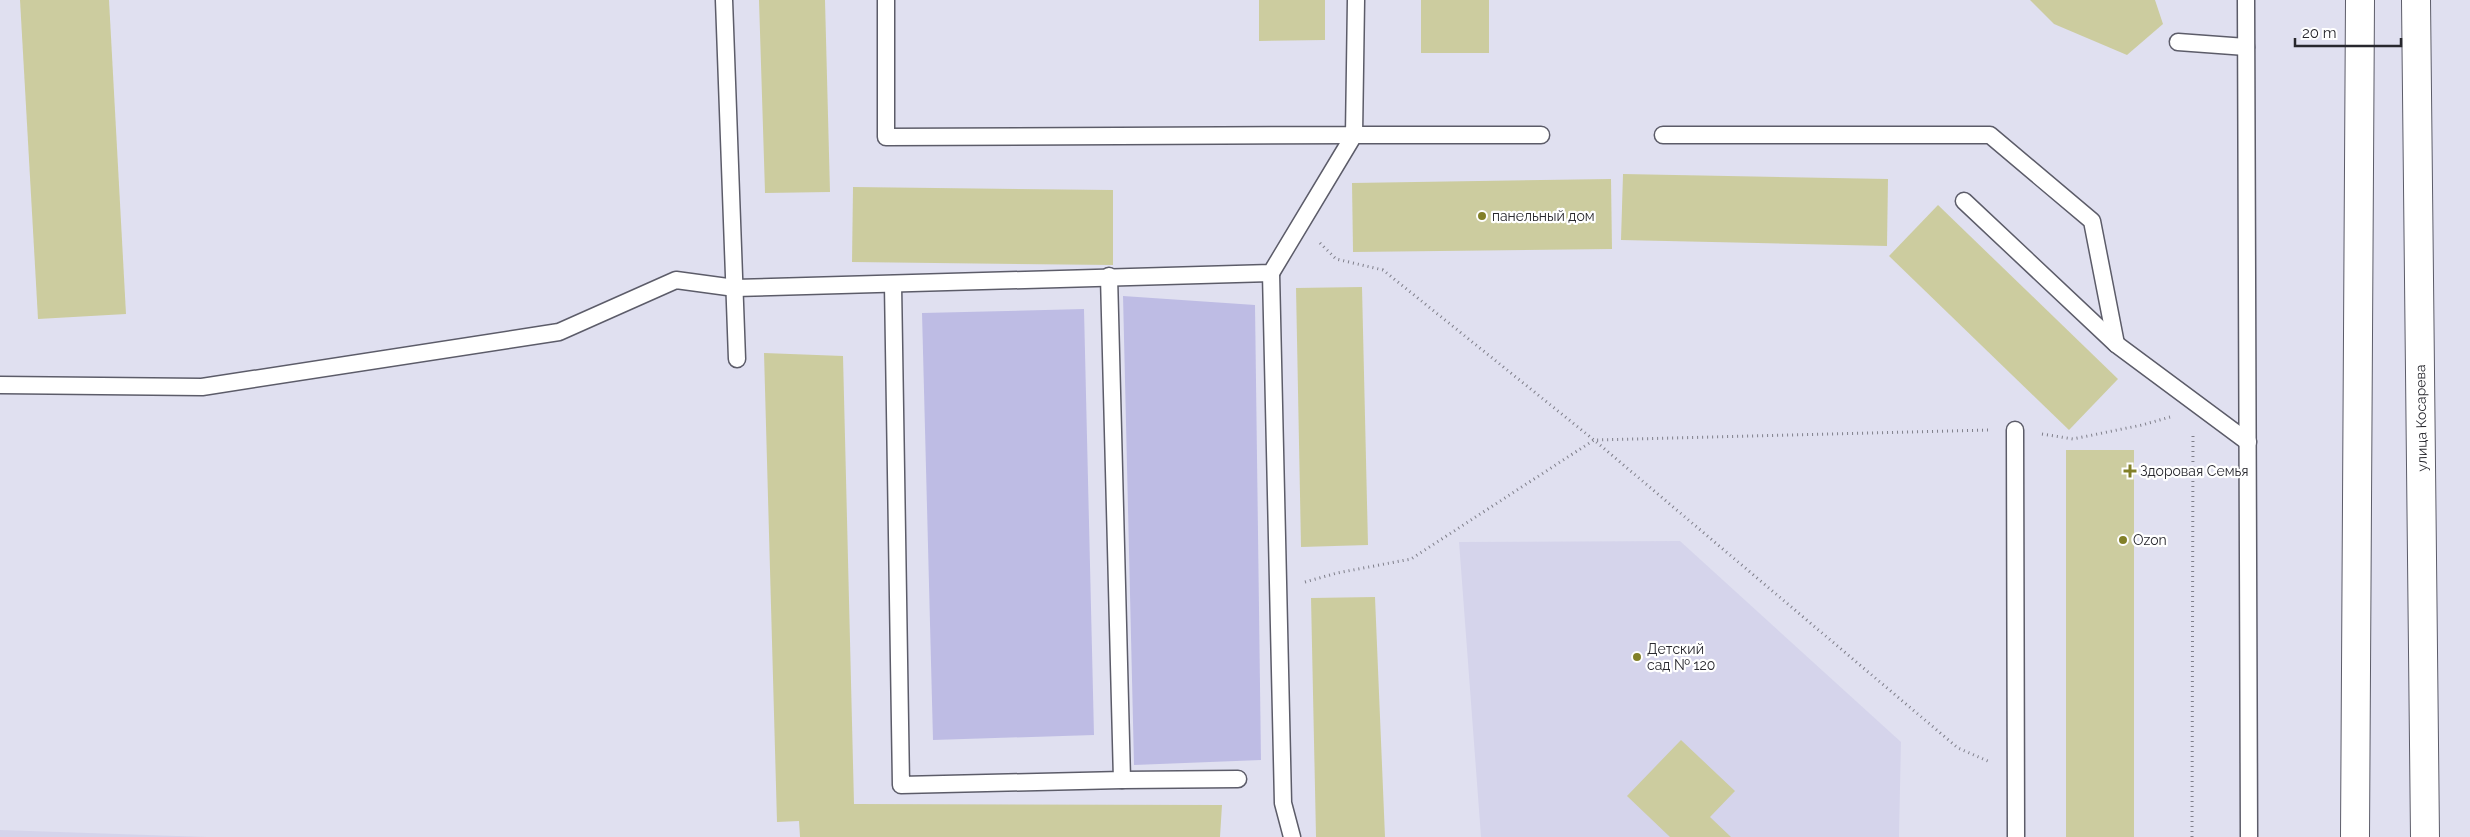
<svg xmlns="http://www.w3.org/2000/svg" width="2470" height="837" viewBox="0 0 2470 837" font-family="Raleway,sans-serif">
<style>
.built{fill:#d5d4eb}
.green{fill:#bebce4}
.building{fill:#cccc9f}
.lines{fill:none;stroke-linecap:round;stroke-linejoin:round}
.service-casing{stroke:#5c5c69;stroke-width:19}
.primary-casing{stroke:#5c5c69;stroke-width:30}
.path{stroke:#7f7f8a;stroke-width:3;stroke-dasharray:1 4;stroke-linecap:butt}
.service{stroke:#fff;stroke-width:16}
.primary{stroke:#fff;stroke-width:28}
.poi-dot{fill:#828028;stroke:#fff;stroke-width:2}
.labels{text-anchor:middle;stroke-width:4.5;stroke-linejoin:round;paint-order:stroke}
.poi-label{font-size:14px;fill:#28282e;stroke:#fff;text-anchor:start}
.street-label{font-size:14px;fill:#28282e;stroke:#fff}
</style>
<rect width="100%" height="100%" fill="#e0e0f0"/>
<g class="built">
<path d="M 1680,541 L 1901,742 L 1899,837 L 1481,837 L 1459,542 Z"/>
<path d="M 0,830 L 207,837 L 0,837 Z"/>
</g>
<g class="green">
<path d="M 1123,296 L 1255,305 L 1261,760 L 1134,765 Z"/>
<path d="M 1084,309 L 1094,735 L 933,740 L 922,313 Z"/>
</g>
<g class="building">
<path d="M 20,0 L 109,0 L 126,314 L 38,319 Z"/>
<path d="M 759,0 L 825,0 L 830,192 L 765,193 Z"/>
<path d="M 1259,0 L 1325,0 L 1325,40 L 1259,41 Z"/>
<rect x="1421" y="0" width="68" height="53"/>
<path d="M 2030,0 L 2155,0 L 2163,24 L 2127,55 L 2054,24 Z"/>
<path d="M 1623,174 L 1888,179 L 1887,246 L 1621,240 Z"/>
<path d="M 1611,179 L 1612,249 L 1353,252 L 1352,183 Z"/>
<path d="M 853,187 L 1113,190 L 1113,265 L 852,262 Z"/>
<path d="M 1938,205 L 2118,379 L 2069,430 L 1889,256 Z"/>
<path d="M 1362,287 L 1368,545 L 1301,547 L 1296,288 Z"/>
<path d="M 764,353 L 843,356 L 854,804 L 1222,805 L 1220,837 L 800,837 L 799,821 L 777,822 Z"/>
<rect x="2066" y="450" width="68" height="387"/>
<path d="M 1375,597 L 1385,837 L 1316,837 L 1311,598 Z"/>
<path d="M 1681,740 L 1735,791 L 1710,817 L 1731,837 L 1670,837 L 1627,796 Z"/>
</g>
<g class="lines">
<defs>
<g id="service">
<path d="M 724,0 L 737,359"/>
<path d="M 886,0 L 886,137 L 1354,135 L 1356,0"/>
<path d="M 2246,0 L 2249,837"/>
<path d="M 2178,42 L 2246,47"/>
<path d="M 1663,135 L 1990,135 L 2092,221 L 2116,344"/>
<path d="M 1964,201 L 2116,344 L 2248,442"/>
<path d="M 1271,273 L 1283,803 L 1292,837"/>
<path d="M 893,284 L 901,785 L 1122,780 L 1109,276"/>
<path d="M 0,385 L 202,387 L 559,332 L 676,280 L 735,288 L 1271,273 L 1354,135 L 1541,135"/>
<path d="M 2015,430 L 2016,837"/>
<path d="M 1122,780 L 1238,779"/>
</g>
<g id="primary">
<path d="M 2416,0 L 2425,837"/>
<path d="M 2355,837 L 2360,0"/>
</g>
</defs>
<use href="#service" class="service-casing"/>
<use href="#primary" class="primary-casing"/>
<g class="path">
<path d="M 1320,243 L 1336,259 L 1383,270 L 1594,440 L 1958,748 L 1990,762"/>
<path d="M 2042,434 L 2073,439 L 2142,425 L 2170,417"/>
<path d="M 1305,582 L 1337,573 L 1411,559 L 1594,440 L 1988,430"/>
<path d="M 2192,837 L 2193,435"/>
</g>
<use href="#service" class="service"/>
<use href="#primary" class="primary"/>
</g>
<g class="poi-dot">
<circle cx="1482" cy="216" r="5"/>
<path d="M2127.5 463.5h5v5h5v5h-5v5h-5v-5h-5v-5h5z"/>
<circle cx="2123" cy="540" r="5"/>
<circle cx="1637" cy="657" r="5"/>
</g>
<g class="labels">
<g class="poi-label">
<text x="1492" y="221">панельный дом</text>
<text x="2140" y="476">Здоровая Семья</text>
<text x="2133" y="545">Ozon</text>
<text x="1647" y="654">Детский<tspan x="1647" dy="16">сад № 120</tspan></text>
</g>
<g class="street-label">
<text transform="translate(2421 418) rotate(-91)" y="5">улица Косарева</text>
</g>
</g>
<path d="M2295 38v8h106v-8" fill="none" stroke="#28282e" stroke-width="2.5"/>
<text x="2302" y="38" font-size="15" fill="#28282e" stroke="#ffffff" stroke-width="4" paint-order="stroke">20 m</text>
</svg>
